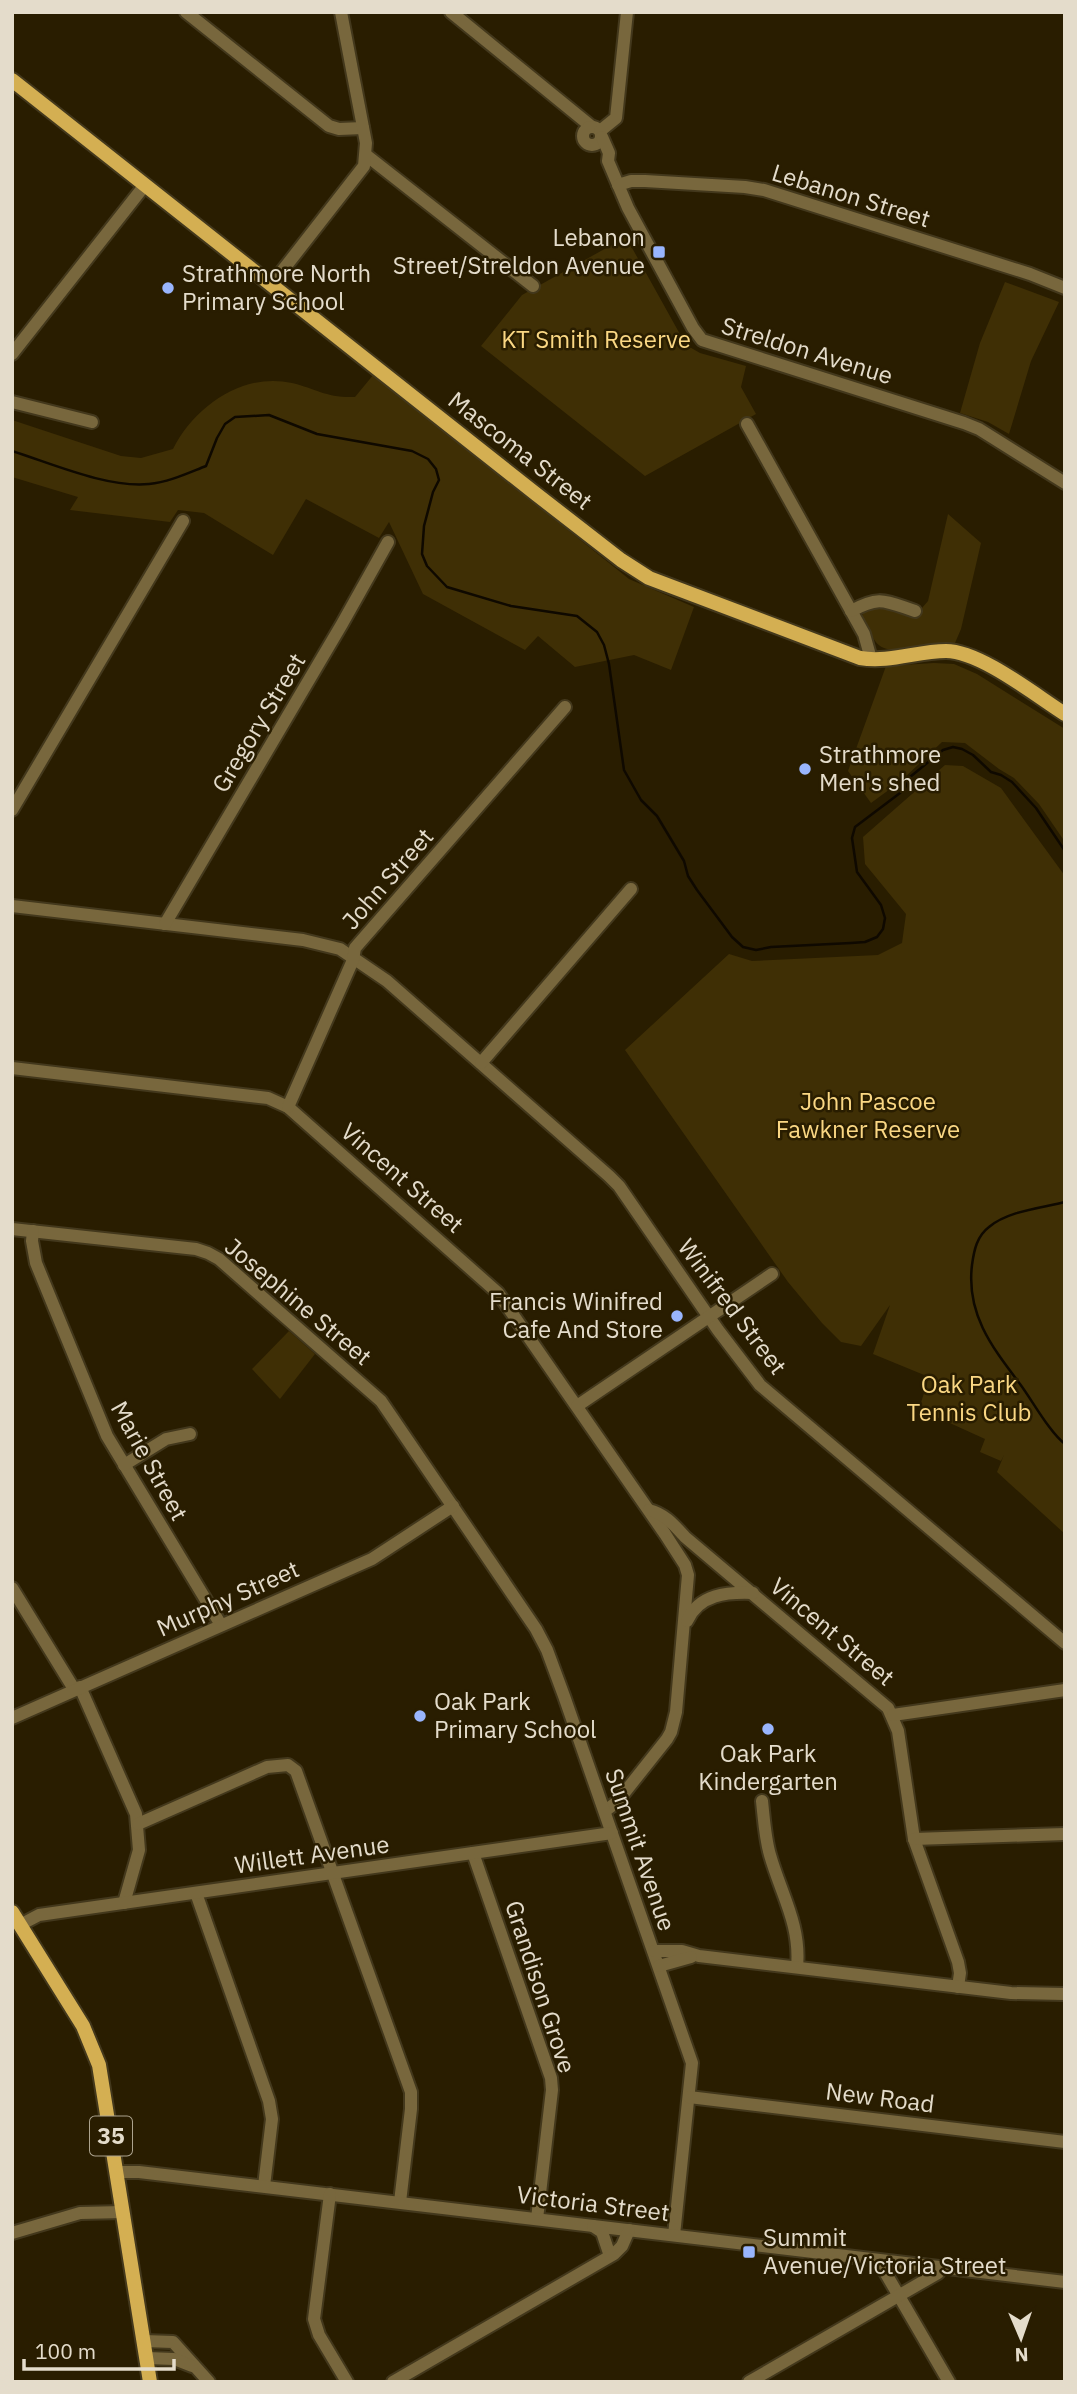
<svg xmlns="http://www.w3.org/2000/svg" width="1077" height="2394" viewBox="0 0 1077 2394" font-family="'IBM Plex Sans',sans-serif">
<style>
.green{fill:#3f2f05}
.lines{fill:none;stroke-linecap:round;stroke-linejoin:round}
.stream{stroke:#0f0900;stroke-width:2.5}
.minor-casing{stroke:#43381c;stroke-width:16}
.major-casing{stroke:#43381c;stroke-width:18}
.minor{stroke:#78673d;stroke-width:12}
.major{stroke:#d4af52;stroke-width:14}
.poi-dot{fill:#99b5fd;stroke:#291d00;stroke-width:2.5}
.labels{text-anchor:middle;stroke-width:5;stroke-linejoin:round;paint-order:stroke}
.shield{fill:#291d00;stroke:#aca38e;stroke-width:2}
.shield-label{font-size:23px;font-weight:bold;fill:#e4dccb}
.street-label{font-size:24px;fill:#e4dccb;stroke:#291d00}
.poi-label{font-size:24px;fill:#e4dccb;stroke:#291d00;text-anchor:start}
.park-label{font-size:24px;fill:#fad783;stroke:#291d00}
</style>
<rect width="100%" height="100%" fill="#291d00"/>
<g class="green">
<path d="M 626,237 L 686,345 L 700,353 L 746,366 L 741,387 L 756,414 L 645,476 L 481,346 L 522,295 Z"/>
<path d="M 1005,282 L 1059,302 L 1031,361 L 1009,434 L 988,422 L 960,413 L 980,343 Z"/>
<path d="M 374,374 L 629,579 L 694,607 L 671,670 L 634,655 L 575,667 L 538,636 L 525,650 L 423,594 L 389,522 L 379,538 L 306,499 L 273,555 L 204,513 L 178,510 L 170,522 L 70,510 L 78,497 L 12,477 L 12,420 L 121,456 L 141,458 L 173,449 C 195,406 243,372 292,383 C 317,389 326,398 355,397 Z"/>
<path d="M 948,514 L 981,543 L 961,629 L 955,643 C 939,644 895,653 884,648 C 876,645 873,638 870,631 C 866,624 861,619 863,611 L 872,604 L 916,615 L 928,601 Z"/>
<path d="M 934,663 L 954,664 L 977,674 L 1065,729 L 1065,842 L 1039,804 L 1014,778 L 999,769 L 965,743 L 942,742 L 901,781 L 871,803 L 848,771 L 886,666 Z"/>
<path d="M 945,765 L 963,766 L 1001,788 L 1065,876 L 1065,1534 L 997,1472 L 1004,1455 L 1001,1461 L 980,1452 L 985,1439 L 919,1409 L 929,1377 L 873,1354 L 890,1305 L 861,1346 L 841,1342 L 822,1323 L 788,1282 L 625,1050 L 729,954 L 752,961 L 878,955 L 902,943 L 906,914 L 865,864 L 863,837 Z"/>
<path d="M 289,1331 L 315,1354 L 280,1399 L 252,1369 Z"/>
</g>
<g class="lines">
<g class="stream">
<path d="M 12,451 C 53,464 107,488 149,484 C 169,482 188,473 206,466 L 217,438 L 225,424 L 235,417 L 269,415 L 317,434 L 412,451 L 428,459 L 436,469 L 439,480 L 433,492 L 424,526 L 422,554 L 427,566 L 447,587 L 511,606 L 577,616 L 597,632 L 604,645 L 609,664 L 624,770 L 641,800 L 657,816 L 684,861 L 688,876 L 697,890 L 732,937 L 743,947 L 756,950 L 771,947 L 851,943 L 865,942 L 877,937 L 883,929 L 885,918 L 881,905 L 857,872 L 852,838 L 855,827 L 904,790 L 910,777 L 943,750 L 953,747 L 962,749 L 973,755 L 991,772 L 1001,775 L 1012,782 L 1036,808 L 1065,851"/>
<path d="M 1065,1202 C 1041,1208 1008,1211 989,1227 C 977,1236 974,1250 972,1265 C 966,1314 992,1347 1020,1384 C 1032,1400 1050,1433 1065,1444"/>
</g>
<defs>
<g id="minor">
<path d="M 186,12 L 329,126 L 339,129 L 363,128"/>
<path d="M 451,12 L 592,127"/>
<circle cx="592" cy="136" r="9"/>
<path d="M 600,131 L 616,118 L 627,12"/>
<path d="M 602,137 L 609,153 L 608,161 L 628,208 L 693,328 L 702,340 L 964,423 L 979,429 L 1065,483"/>
<path d="M 366,155 L 533,286"/>
<path d="M 618,185 L 631,181 L 645,181 L 745,187 L 764,190 L 1030,274 L 1065,288"/>
<path d="M 272,284 L 364,166 L 366,143 L 341,12"/>
<path d="M 12,354 L 145,185"/>
<path d="M 12,402 L 92,422"/>
<path d="M 747,424 L 864,634 L 871,659"/>
<path d="M 851,611 C 880,595 885,601 915,611"/>
<path d="M 12,810 L 183,521"/>
<path d="M 12,906 L 303,940 L 340,949 L 387,981 L 609,1176 L 619,1186 L 718,1330 L 760,1385 L 1065,1643"/>
<path d="M 165,924 L 342,624 L 388,542"/>
<path d="M 481,1063 L 631,889"/>
<path d="M 12,1068 L 268,1098 L 288,1107 L 498,1293 L 665,1534 L 685,1565 L 688,1575 L 676,1712 L 671,1732 L 667,1739 L 617,1802 L 605,1811"/>
<path d="M 288,1107 L 353,960 L 355,948 L 565,707"/>
<path d="M 12,1229 L 196,1249 L 208,1253 L 219,1259 L 381,1401 L 536,1629 L 547,1650 L 564,1696 L 692,2063 L 674,2235"/>
<path d="M 33,1231 L 32,1241 L 36,1263 L 107,1436 L 221,1625"/>
<path d="M 577,1406 L 772,1274"/>
<path d="M 124,1465 L 166,1439 L 190,1434"/>
<path d="M 649,1510 C 665,1514 674,1525 685,1537 L 888,1708 L 898,1731 L 914,1839 L 958,1962 L 960,1973 L 958,1987"/>
<path d="M 12,1588 L 74,1689"/>
<path d="M 687,1621 C 699,1594 727,1592 753,1593"/>
<path d="M 80,1687 L 136,1814 L 139,1850 L 124,1903"/>
<path d="M 893,1715 L 1065,1690"/>
<path d="M 12,1718 L 372,1559 L 453,1506"/>
<path d="M 762,1801 C 764,1819 765,1838 770,1855 C 781,1894 801,1925 797,1967"/>
<path d="M 138,1824 L 267,1767 L 288,1765 L 296,1771 L 411,2092 L 411,2109 L 400,2202"/>
<path d="M 914,1839 L 1065,1834"/>
<path d="M 473,1853 L 551,2078 L 552,2090 L 537,2219"/>
<path d="M 196,1893 L 269,2101 L 272,2119 L 264,2186"/>
<path d="M 20,1925 L 39,1915 L 612,1833"/>
<path d="M 654,1951 L 682,1951 L 699,1956 L 1011,1993 L 1065,1994"/>
<path d="M 659,1966 L 691,1957"/>
<path d="M 689,2097 L 1065,2142"/>
<path d="M 117,2172 L 139,2172 L 1065,2282"/>
<path d="M 330,2194 L 314,2319 L 319,2335 L 347,2382"/>
<path d="M 593,2226 L 602,2232 L 609,2253"/>
<path d="M 12,2233 L 80,2213 L 123,2212"/>
<path d="M 878,2260 L 949,2382"/>
<path d="M 144,2341 L 173,2342 L 209,2382"/>
<path d="M 147,2358 L 174,2359 L 192,2366"/>
<path d="M 393,2382 L 614,2254 L 622,2246 L 629,2230"/>
<path d="M 749,2382 L 938,2273 L 942,2268"/>
</g>
<g id="major">
<path d="M 12,80 L 536,494 L 621,560 L 649,578 L 860,658 C 889,663 917,651 946,651 C 980,651 1035,695 1065,714"/>
<path d="M 12,1912 L 83,2026 L 99,2065 L 150,2382"/>
</g>
</defs>
<use href="#minor" class="minor-casing"/>
<use href="#major" class="major-casing"/>
<use href="#minor" class="minor"/>
<use href="#major" class="major"/>
</g>
<g class="poi-dot">
<rect x="652" y="245" width="14" height="14" rx="3.5"/>
<circle cx="168" cy="288" r="7"/>
<circle cx="805" cy="769" r="7"/>
<circle cx="677" cy="1316" r="7"/>
<circle cx="420" cy="1716" r="7"/>
<circle cx="768" cy="1729" r="7"/>
<rect x="742" y="2245" width="14" height="14" rx="3.5"/>
</g>
<g class="labels">
<rect class="shield" x="90" y="2116.5" width="42" height="39" rx="5"/>
<g class="shield-label">
<text x="111" y="2144">35</text>
</g>
<g class="street-label">
<text transform="translate(851 196) rotate(17)" y="8">Lebanon Street</text>
<text transform="translate(807 351) rotate(17)" y="8">Streldon Avenue</text>
<text transform="translate(520 451) rotate(38)" y="8">Mascoma Street</text>
<text transform="translate(259 723) rotate(-59)" y="8">Gregory Street</text>
<text transform="translate(388 879) rotate(-49)" y="8">John Street</text>
<text transform="translate(402 1178) rotate(41)" y="8">Vincent Street</text>
<text transform="translate(298 1302) rotate(40)" y="8">Josephine Street</text>
<text transform="translate(732 1307) rotate(53)" y="8">Winifred Street</text>
<text transform="translate(149 1461) rotate(61)" y="8">Marie Street</text>
<text transform="translate(228 1599) rotate(-24)" y="8">Murphy Street</text>
<text transform="translate(832 1632) rotate(40)" y="8">Vincent Street</text>
<text transform="translate(640 1850) rotate(71)" y="8">Summit Avenue</text>
<text transform="translate(312 1855) rotate(-8)" y="8">Willett Avenue</text>
<text transform="translate(540 1987) rotate(72)" y="8">Grandison Grove</text>
<text transform="translate(880 2098) rotate(7)" y="8">New Road</text>
<text transform="translate(593 2204) rotate(7)" y="8">Victoria Street</text>
</g>
<g class="poi-label">
<text x="645" y="246" text-anchor="end">Lebanon<tspan x="645" dy="28">Street/Streldon Avenue</tspan></text>
<text x="182" y="282">Strathmore North<tspan x="182" dy="28">Primary School</tspan></text>
<text x="819" y="763">Strathmore<tspan x="819" dy="28">Men's shed</tspan></text>
<text x="663" y="1310" text-anchor="end">Francis Winifred<tspan x="663" dy="28">Cafe And Store</tspan></text>
<text x="434" y="1710">Oak Park<tspan x="434" dy="28">Primary School</tspan></text>
<text x="768" y="1762" text-anchor="middle">Oak Park<tspan x="768" dy="28">Kindergarten</tspan></text>
<text x="763" y="2246">Summit<tspan x="763" dy="28">Avenue/Victoria Street</tspan></text>
</g>
<g class="park-label">
<text x="596" y="348">KT Smith Reserve</text>
<text x="868" y="1110">John Pascoe<tspan x="868" dy="28">Fawkner Reserve</tspan></text>
<text x="969" y="1393">Oak Park<tspan x="969" dy="28">Tennis Club</tspan></text>
</g>
</g>
<rect width="1077" height="2394" fill="none" stroke="#e4dccb" stroke-width="28"/>
<g transform="translate(1021 2338) rotate(178)" stroke="#291d00" stroke-width="5" paint-order="stroke">
<path d="M0-5L12 26L0 18L-12 26Z" fill="#e4dccb"/>
<text y="-10" font-size="19" font-weight="bold" text-anchor="middle" fill="#e4dccb">N</text>
</g>
<path d="M24 2359v10h150v-10" fill="none" stroke="#e4dccb" stroke-width="3.5"/>
<text x="35" y="2359" font-size="21" fill="#e4dccb" stroke="#291d00" stroke-width="5" paint-order="stroke">100 m</text>
</svg>
